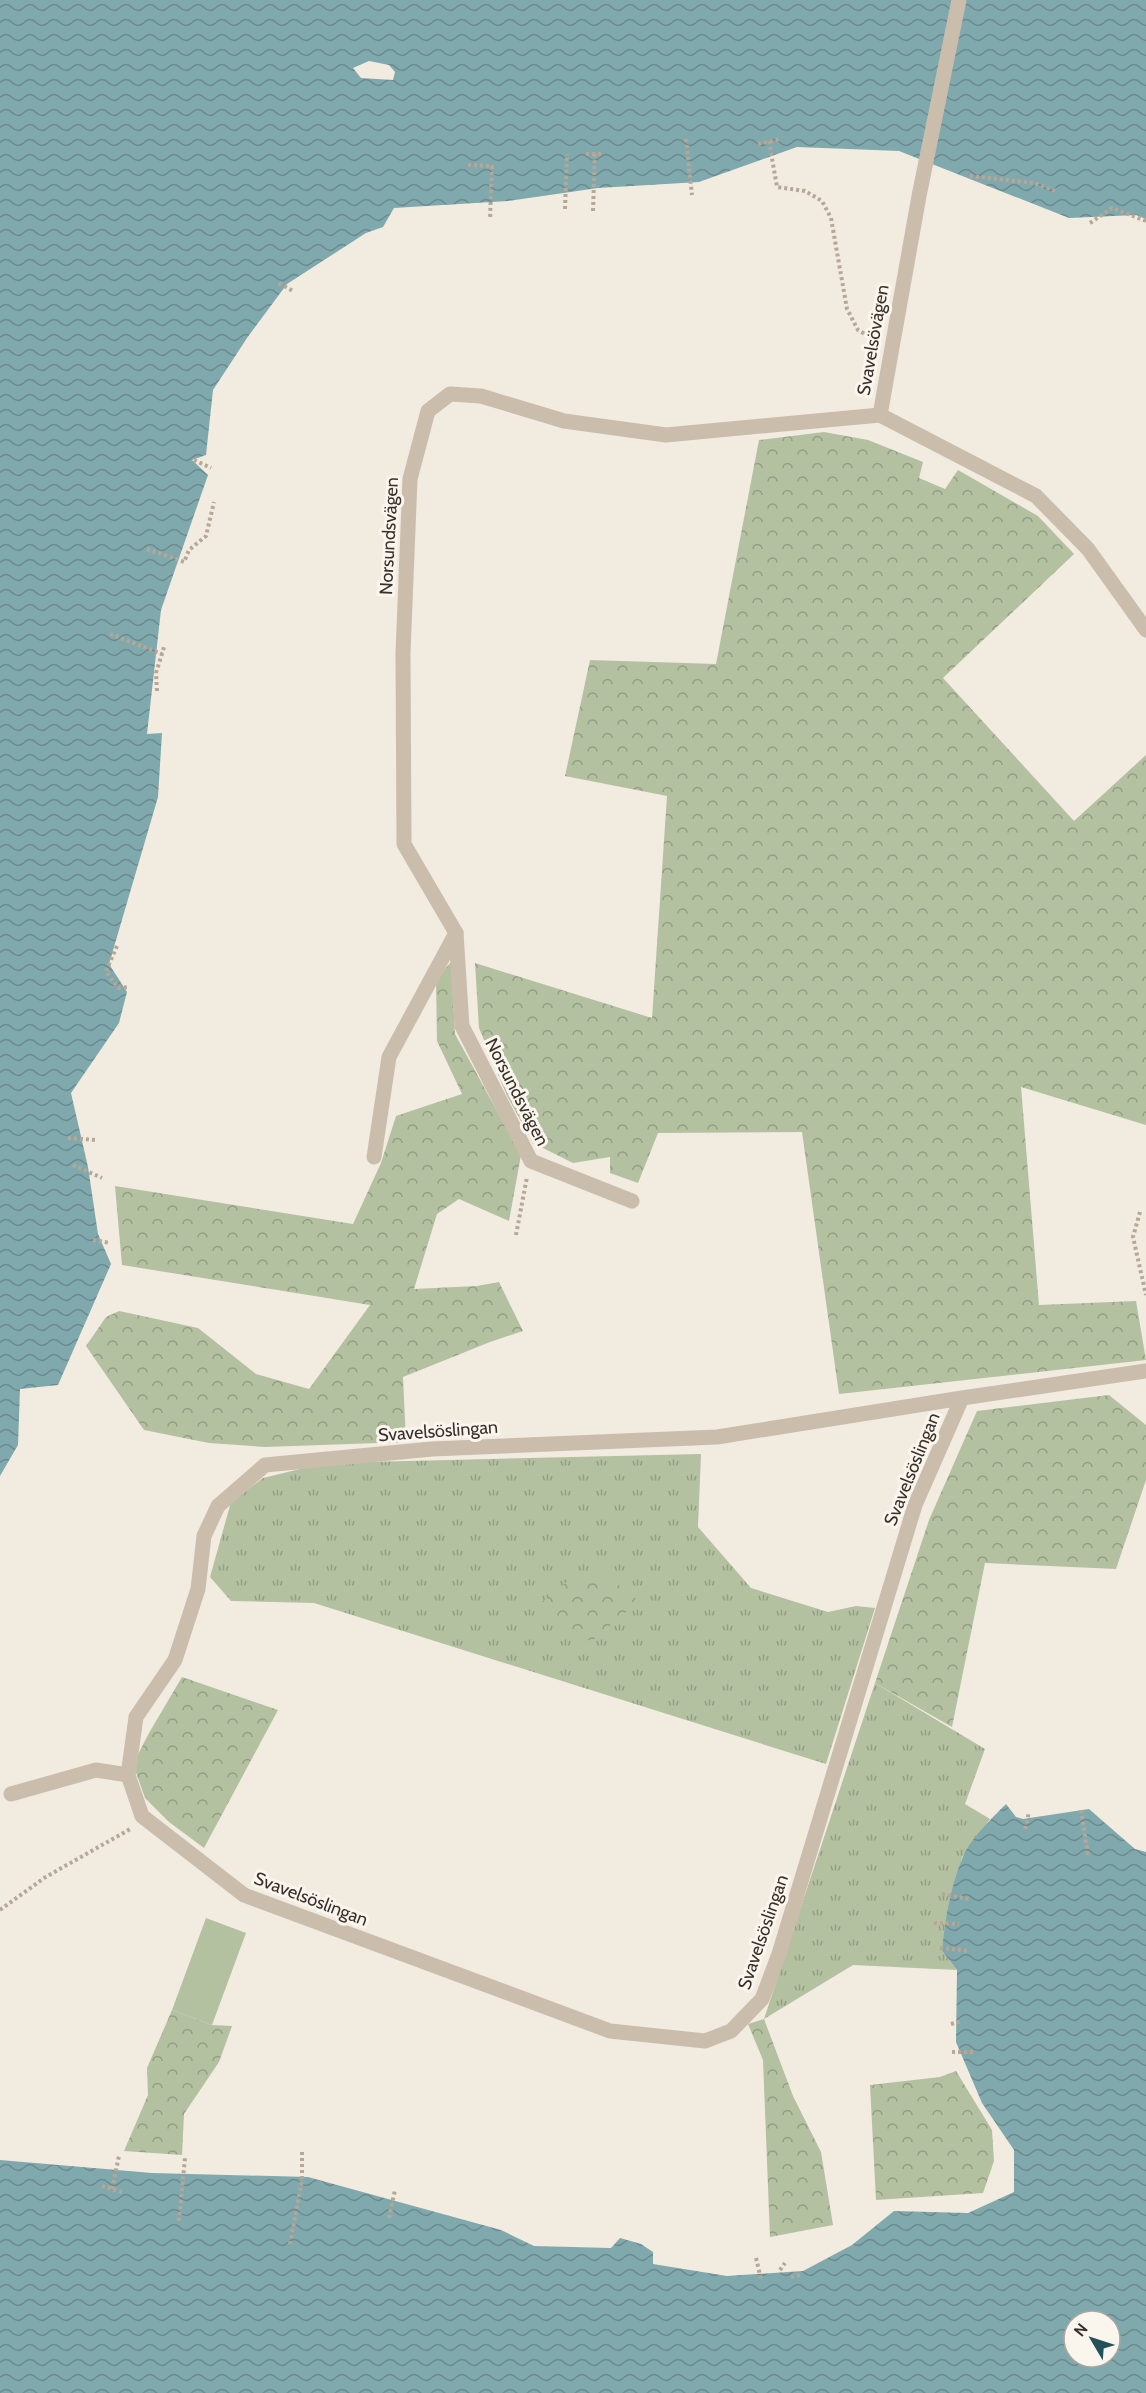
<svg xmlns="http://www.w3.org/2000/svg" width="1146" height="2393" viewBox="0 0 1146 2393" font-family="Cabin,sans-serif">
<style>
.grass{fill:url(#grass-tufts)}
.forest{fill:url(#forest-crowns)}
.pitch{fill:#b3c1a1}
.water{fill:url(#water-waves);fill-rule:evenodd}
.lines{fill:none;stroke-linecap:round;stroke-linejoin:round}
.path{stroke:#b6a796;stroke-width:4;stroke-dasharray:3 3;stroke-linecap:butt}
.minor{stroke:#cabdac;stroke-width:15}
.labels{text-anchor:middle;stroke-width:6;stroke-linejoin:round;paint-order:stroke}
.street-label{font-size:18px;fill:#39302b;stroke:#faf5ed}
</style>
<defs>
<pattern id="grass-tufts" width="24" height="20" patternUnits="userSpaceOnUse" patternTransform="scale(1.5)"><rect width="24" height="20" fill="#b3c1a1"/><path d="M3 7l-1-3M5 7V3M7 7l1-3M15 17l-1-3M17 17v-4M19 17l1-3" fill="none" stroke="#939d83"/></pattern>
<pattern id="forest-crowns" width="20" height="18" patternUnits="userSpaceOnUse" patternTransform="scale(1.5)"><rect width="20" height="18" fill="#b3c1a1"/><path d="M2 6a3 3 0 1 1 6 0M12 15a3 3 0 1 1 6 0" fill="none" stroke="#939d83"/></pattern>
<pattern id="water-waves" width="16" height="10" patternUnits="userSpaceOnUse" patternTransform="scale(1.5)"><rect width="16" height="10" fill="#80a9ae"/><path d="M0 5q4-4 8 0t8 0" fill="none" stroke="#6a8a8e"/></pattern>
</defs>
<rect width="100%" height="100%" fill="#f2ebe0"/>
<g class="grass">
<path d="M 701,1454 L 698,1527 L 751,1588 L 828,1612 L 856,1606 L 875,1608 L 826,1764 L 314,1603 L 231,1601 L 210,1577 L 231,1502 L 263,1478 L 325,1463 Z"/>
<path d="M 875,1683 L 985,1749 L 965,1804 L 990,1819 L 962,1857 L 942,1951 L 957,1970 L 853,1965 L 764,2019 Z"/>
</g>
<g class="forest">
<path d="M 824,432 L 868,440 L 923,462 L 919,478 L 945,489 L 958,470 L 1038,516 L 1074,554 L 943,678 L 1074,821 L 1146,755 L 1146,1125 L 1021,1087 L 1039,1305 L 1136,1301 L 1146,1360 L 839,1394 L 802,1132 L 658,1133 L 638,1183 L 610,1173 L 610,1157 L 573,1163 L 533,1143 L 507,1096 L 479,1028 L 475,963 L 652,1018 L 667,796 L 565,776 L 590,660 L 716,664 L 759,440 Z"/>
<path d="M 451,962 L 455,1034 L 521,1155 L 509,1221 L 459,1199 L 437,1214 L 414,1289 L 477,1286 L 499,1282 L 523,1331 L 490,1342 L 403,1377 L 406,1442 L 265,1447 L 209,1443 L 144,1430 L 86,1346 L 106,1317 L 119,1311 L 198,1328 L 256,1374 L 309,1389 L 370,1305 L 122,1265 L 115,1186 L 353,1224 L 381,1163 L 396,1116 L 462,1094 L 437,1041 L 436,979 Z"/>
<path d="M 1109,1395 L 1146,1425 L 1146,1480 L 1116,1569 L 985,1563 L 952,1727 L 875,1683 L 929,1520 L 977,1411 Z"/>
<path d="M 573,1577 L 610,1578 L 639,1601 L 591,1642 L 538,1605 Z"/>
<path d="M 182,1677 L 278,1710 L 204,1848 L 169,1822 L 145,1798 L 133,1764 L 149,1733 Z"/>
<path d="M 172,2010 L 212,2025 L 232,2026 L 219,2062 L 184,2114 L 182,2155 L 124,2151 L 148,2095 L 147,2068 Z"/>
<path d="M 764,2019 L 793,2096 L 821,2152 L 833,2225 L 770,2237 L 763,2060 L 748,2024 Z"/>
<path d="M 956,2071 L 992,2130 L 994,2161 L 983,2193 L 876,2200 L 870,2085 L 940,2077 Z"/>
</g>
<path class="pitch" d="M 206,1918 L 246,1933 L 212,2025 L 172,2010 Z"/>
<g class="water">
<path d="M 0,0 L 1146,0 L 1146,219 L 1136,215 L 1069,218 L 899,151 L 797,147 L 699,182 L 598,188 L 508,201 L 394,208 L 383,227 L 366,233 L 287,284 L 247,338 L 213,390 L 206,455 L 192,460 L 208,475 L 161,610 L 147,734 L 162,733 L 158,797 L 109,964 L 127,992 L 119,1023 L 71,1093 L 88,1167 L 98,1234 L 111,1264 L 58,1385 L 20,1389 L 18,1445 L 0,1476 ZM 369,61 L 389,65 L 395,72 L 393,80 L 361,78 L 353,68 Z"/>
<path d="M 1006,1804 L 1016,1817 L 1023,1819 L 1089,1809 L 1135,1849 L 1146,1852 L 1146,2393 L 0,2393 L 0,2160 L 152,2173 L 308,2177 L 501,2230 L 534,2246 L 611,2248 L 620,2238 L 641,2244 L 653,2252 L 653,2264 L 727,2276 L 803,2271 L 852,2245 L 894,2211 L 968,2213 L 1014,2192 L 1014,2150 L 982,2103 L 956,2042 L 957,1970 L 942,1951 C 945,1921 950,1888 962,1859 C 969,1840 992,1818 1006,1804 ZM 1074,2321 L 1110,2321 L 1110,2357 L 1074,2357 Z"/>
</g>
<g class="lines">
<g class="path">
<path d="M 686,139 L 692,195"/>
<path d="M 769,141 L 777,187 L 805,191 L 822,201 L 831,218 L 847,309 L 858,330 L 877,341"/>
<path d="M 758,144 L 781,139"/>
<path d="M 586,154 L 602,154"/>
<path d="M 468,165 L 492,166 L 490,219"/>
<path d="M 970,176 L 1034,183 L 1058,192"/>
<path d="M 565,209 L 567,154"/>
<path d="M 593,211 L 595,152"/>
<path d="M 1090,223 L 1112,208 L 1146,221"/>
<path d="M 279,283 L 293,291"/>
<path d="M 194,460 L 211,468"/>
<path d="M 147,549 L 184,562 L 189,550 L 206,536 L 214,502"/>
<path d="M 110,634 L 162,654"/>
<path d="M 157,691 L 156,673 L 164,647"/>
<path d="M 117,946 L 106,971 L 118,988 L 129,987"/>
<path d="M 68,1138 L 95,1140"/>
<path d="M 73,1165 L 102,1178"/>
<path d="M 1140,1212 L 1133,1237 L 1146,1295"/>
<path d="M 516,1235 L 527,1177"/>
<path d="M 93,1240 L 110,1243"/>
<path d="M 1081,1810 L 1088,1855"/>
<path d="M 1025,1829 L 1029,1812"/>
<path d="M 942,1894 L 970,1899"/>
<path d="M 0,1910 L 44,1878 L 132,1828"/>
<path d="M 934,1923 L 959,1924"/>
<path d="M 940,1948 L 970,1951"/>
<path d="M 951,2024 L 962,2021"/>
<path d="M 952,2052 L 975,2052"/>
<path d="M 102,2186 L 122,2192"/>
<path d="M 112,2189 L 119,2156"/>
<path d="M 389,2218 L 395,2190"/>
<path d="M 179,2221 L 185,2158"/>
<path d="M 290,2244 L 302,2180 L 302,2152"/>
<path d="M 756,2258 L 761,2279"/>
<path d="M 780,2270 L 785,2263"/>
<path d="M 791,2277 L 800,2275"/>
</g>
<g class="minor">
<path d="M 880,415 L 919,196 L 959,0"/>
<path d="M 880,415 L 1036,496 L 1088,549 L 1146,630"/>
<path d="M 374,1157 L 389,1057 L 456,933"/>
<path d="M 632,1201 L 531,1161 L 462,1026 L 456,933 L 404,844 L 403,653 L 410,479 L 428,411 L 450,394 L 481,396 L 564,421 L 666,435 L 880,415"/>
<path d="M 962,1398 L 915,1505 L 779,1954 L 762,1999 L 731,2031 L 705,2041 L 610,2031 L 244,1895 L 142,1816 L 128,1775 L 136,1717 L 175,1660 L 198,1589 L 204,1536 L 218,1506 L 265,1465 L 432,1449 L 717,1437 L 962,1398 L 1146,1371"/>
<path d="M 11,1794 L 96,1770 L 128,1775"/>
</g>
</g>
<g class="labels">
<g class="street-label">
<text transform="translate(873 340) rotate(-80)" y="6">Svavelsövägen</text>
<text transform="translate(389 536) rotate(-87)" y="6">Norsundsvägen</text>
<text transform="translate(517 1092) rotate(63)" y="6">Norsundsvägen</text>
<text transform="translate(438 1431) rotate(-4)" y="6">Svavelsöslingan</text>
<text transform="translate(912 1469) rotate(-68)" y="6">Svavelsöslingan</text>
<text transform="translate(311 1899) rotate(21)" y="6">Svavelsöslingan</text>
<text transform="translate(763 1932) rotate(-71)" y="6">Svavelsöslingan</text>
</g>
</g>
<g transform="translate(1092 2339) rotate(309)"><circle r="28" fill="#faf5ed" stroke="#ada69f" stroke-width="1.5"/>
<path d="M0-4.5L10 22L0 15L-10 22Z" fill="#225159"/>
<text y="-9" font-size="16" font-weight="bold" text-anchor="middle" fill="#39302b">N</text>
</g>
</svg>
